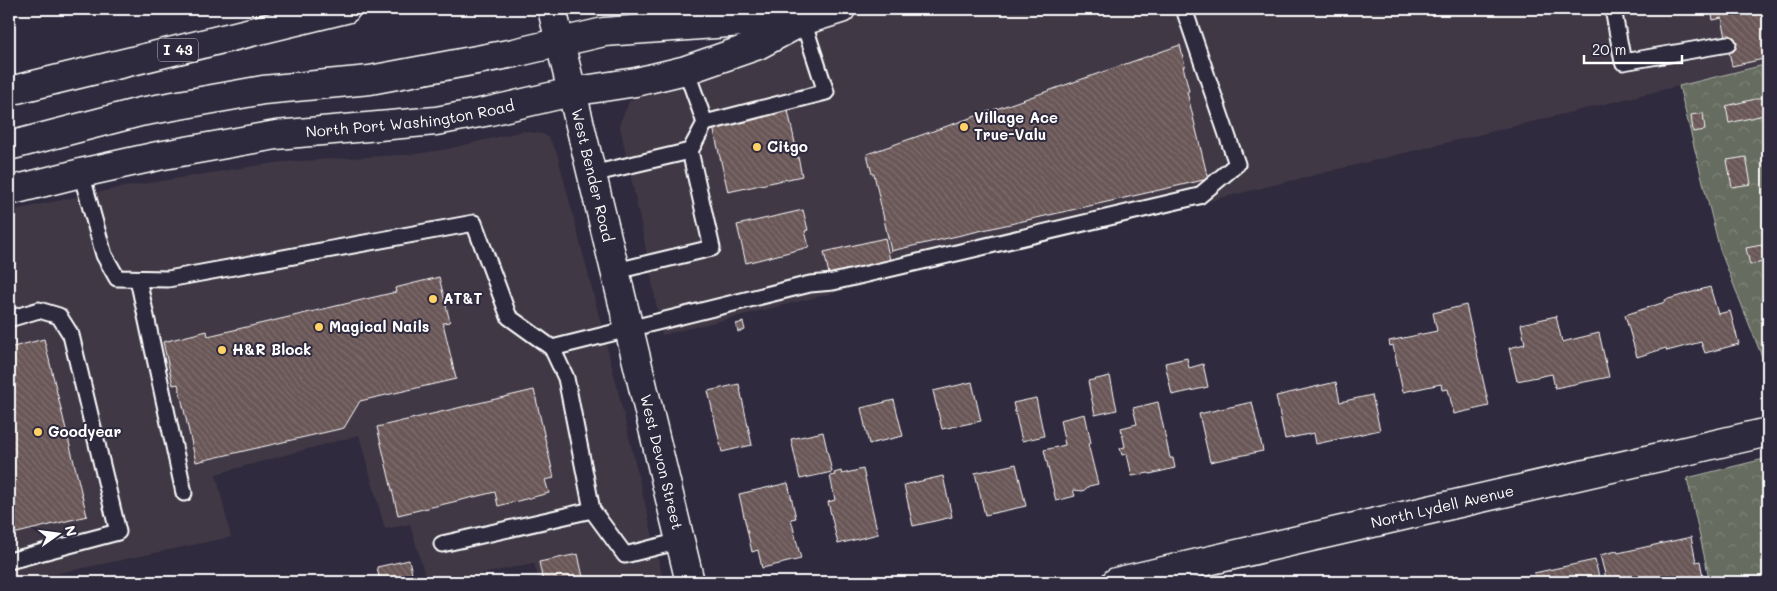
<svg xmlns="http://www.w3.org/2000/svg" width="1777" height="591" viewBox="0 0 1777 591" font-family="Mali,sans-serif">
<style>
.built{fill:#403745}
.forest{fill:url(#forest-crowns);stroke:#b2b6af}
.building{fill:url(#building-back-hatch);stroke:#fff}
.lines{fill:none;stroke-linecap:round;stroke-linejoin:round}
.lane-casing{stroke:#fff;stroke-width:19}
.street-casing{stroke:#fff;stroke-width:31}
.secondary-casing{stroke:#fff;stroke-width:31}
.highway-casing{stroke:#fff;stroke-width:31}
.lane{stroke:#2f2a3d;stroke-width:15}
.street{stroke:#2f2a3d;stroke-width:28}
.secondary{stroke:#2f2a3d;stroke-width:28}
.highway{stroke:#2f2a3d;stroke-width:28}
.poi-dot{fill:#ffd166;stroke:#2f2a3d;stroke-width:2}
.labels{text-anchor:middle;stroke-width:4;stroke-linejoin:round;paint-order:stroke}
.shield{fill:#2f2a3d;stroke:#c1bfc5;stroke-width:1}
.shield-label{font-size:14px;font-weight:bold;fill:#fff}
.poi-label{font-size:15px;font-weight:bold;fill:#fff;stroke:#2f2a3d;text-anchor:start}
.street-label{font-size:15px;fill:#fff;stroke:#2f2a3d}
</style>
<defs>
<pattern id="forest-crowns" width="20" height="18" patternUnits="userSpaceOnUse" patternTransform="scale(1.25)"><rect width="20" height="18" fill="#666c5f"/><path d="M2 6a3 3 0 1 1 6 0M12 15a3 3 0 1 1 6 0" fill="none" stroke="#7d8277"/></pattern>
<pattern id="building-back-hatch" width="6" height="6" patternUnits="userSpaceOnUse" patternTransform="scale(1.25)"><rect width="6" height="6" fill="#695657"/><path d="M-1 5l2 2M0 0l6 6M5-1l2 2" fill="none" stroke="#806f70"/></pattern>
</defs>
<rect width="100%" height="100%" fill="#2f2a3d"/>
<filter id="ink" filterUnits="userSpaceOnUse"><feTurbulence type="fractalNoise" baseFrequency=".02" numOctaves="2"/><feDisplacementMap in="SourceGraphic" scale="10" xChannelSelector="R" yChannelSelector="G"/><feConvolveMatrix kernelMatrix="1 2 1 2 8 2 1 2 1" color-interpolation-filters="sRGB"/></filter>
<g filter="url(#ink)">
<g class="built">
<path d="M 881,9 L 1768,9 L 1768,64 L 662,335 L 642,229 L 620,127 L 620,122 L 629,102 L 643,93 L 842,19 Z"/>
<path d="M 523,131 L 543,134 L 549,138 L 557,153 L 614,374 L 663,579 L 644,582 L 539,582 L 534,563 L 445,582 L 427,582 L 410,524 L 385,529 L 359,435 L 216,474 L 231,537 L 17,582 L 9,582 L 9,211 L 118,188 L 247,167 L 283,162 L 416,154 L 447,149 Z"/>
</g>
<g class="forest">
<path d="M 1768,64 L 1768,372 L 1720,250 L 1679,86 Z"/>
<path d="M 1768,458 L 1768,582 L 1710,582 L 1687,478 Z"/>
</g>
<g class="building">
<path d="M 1711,9 L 1762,9 L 1768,34 L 1768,58 L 1732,66 L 1722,18 L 1713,20 Z"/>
<path d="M 1180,45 L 1185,66 L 1183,66 L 1189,91 L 1187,92 L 1208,179 L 891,251 L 874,174 L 872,174 L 867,154 Z"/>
<path d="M 1768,96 L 1768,114 L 1729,123 L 1726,106 Z"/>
<path d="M 786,101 L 802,176 L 728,192 L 711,118 Z"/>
<path d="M 1703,113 L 1705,130 L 1693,132 L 1691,115 Z"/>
<path d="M 1746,157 L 1751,184 L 1732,187 L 1727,160 Z"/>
<path d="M 803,210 L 808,230 L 805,231 L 809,247 L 746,263 L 737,225 Z"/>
<path d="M 885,238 L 890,260 L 829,274 L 824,252 Z"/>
<path d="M 1762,245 L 1767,261 L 1750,265 L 1746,248 Z"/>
<path d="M 439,277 L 450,322 L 443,323 L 456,379 L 360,401 L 344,428 L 196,462 L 178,384 L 173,385 L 163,342 L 207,331 L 208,336 L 396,292 L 395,288 Z"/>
<path d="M 1710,287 L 1718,314 L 1730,311 L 1739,344 L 1705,353 L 1701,342 L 1667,351 L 1666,348 L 1637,357 L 1625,315 L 1665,302 L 1665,300 Z"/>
<path d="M 1466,305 L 1489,406 L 1454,414 L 1448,389 L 1442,390 L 1441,384 L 1403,392 L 1393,345 L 1390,346 L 1389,341 L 1437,331 L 1433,313 Z"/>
<path d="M 1556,316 L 1562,342 L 1599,333 L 1609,377 L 1555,388 L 1552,374 L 1517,381 L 1509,348 L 1525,344 L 1521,324 Z"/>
<path d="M 743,322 L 745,330 L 738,332 L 736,324 Z"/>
<path d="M 44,339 L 87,516 L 9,535 L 9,348 Z"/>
<path d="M 1187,358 L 1189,368 L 1203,364 L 1208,387 L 1172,395 L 1165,363 Z"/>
<path d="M 1110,376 L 1117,410 L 1095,415 L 1088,381 Z"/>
<path d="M 972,382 L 981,421 L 942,429 L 933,391 Z"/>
<path d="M 1336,382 L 1340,402 L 1372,395 L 1380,430 L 1316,444 L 1314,433 L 1285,439 L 1276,396 Z"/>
<path d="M 739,384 L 752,445 L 722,452 L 708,391 Z"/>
<path d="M 534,390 L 554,478 L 545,480 L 549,493 L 498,506 L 495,492 L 398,515 L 377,427 Z"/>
<path d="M 1036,398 L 1044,436 L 1022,441 L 1013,403 Z"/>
<path d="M 894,400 L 903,436 L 869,444 L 861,408 Z"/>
<path d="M 1158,402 L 1170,458 L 1173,458 L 1175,468 L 1150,474 L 1149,473 L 1132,476 L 1127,454 L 1122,455 L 1120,448 L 1125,447 L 1121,428 L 1137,424 L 1133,408 Z"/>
<path d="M 1252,402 L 1263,451 L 1210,462 L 1199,414 Z"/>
<path d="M 1085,414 L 1091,443 L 1088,444 L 1098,484 L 1089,486 L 1083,491 L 1073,490 L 1075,496 L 1056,501 L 1044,450 L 1065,445 L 1060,420 Z"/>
<path d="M 823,432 L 832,472 L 800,479 L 791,439 Z"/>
<path d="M 1016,464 L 1026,506 L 985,515 L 975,473 Z"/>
<path d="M 863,469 L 878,534 L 838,544 L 828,502 L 835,500 L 830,476 L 835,475 L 834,473 L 841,471 L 842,474 Z"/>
<path d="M 943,476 L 952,517 L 913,526 L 904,485 Z"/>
<path d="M 788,483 L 796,518 L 791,519 L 801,559 L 762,568 L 758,550 L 752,552 L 739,494 Z"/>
<path d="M 1691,537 L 1696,562 L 1700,561 L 1704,582 L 1669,582 L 1667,577 L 1648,582 L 1607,582 L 1600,555 L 1617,551 L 1618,553 Z"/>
<path d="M 578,554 L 584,582 L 543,582 L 539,562 Z"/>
<path d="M 409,560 L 414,582 L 380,582 L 377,567 Z"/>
<path d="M 1595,560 L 1600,582 L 1536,582 L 1534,573 Z"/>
<path d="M 37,579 L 38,582 L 21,582 Z"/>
</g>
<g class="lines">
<defs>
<g id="lane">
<path d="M 1613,9 L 1623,62 L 1728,44"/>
<path d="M 686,70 L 705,123"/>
<path d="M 81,173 L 104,255 L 117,278 L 168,279 L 474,223 L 509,317 L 552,348 L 810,284 L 833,282 L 1199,196 L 1237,164 L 1184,9"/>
<path d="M 592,174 L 690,151"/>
<path d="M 616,271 L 712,248 L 690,151 L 705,123 L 826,92 L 803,21"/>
<path d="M 138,279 L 184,493"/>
<path d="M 9,319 L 39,310 L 59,316 L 71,335 L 118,532 L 9,561"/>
<path d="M 552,348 L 566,378 L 592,510 L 625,555 L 680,541"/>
<path d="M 442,544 L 592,510"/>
</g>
<g id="street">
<path id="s1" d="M 1116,582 L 1768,432"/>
</g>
<g id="secondary">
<path id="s2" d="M 552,9 L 690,582"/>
<path d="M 9,146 L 140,112 L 263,90 L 370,80 L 514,53 L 604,32 L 757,21 L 798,21"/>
<path id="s3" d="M 9,191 L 81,173 L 158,156 L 276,135 L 436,121 L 490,111 L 571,92 L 636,82 L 686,70 L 758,45 L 803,21 L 841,9"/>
</g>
<path id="highway" d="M 9,91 L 346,9"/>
</defs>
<use href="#lane" class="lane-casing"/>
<use href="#street" class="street-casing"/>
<use href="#secondary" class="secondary-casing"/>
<use href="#highway" class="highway-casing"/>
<use href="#lane" class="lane"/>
<use href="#street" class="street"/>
<use href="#secondary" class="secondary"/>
<use href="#highway" class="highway"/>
</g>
</g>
<g class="poi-dot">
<circle cx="964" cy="127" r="5"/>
<circle cx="757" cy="147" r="5"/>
<circle cx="433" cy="299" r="5"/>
<circle cx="319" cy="327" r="5"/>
<circle cx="222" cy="350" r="5"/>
<circle cx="38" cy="432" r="5"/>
</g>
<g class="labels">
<rect class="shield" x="158" y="38.5" width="40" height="23" rx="4"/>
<g class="shield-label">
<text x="178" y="55">I 43</text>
</g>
<g class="poi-label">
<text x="974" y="123">Village Ace<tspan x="974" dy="17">True-Valu</tspan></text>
<text x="767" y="152">Citgo</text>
<text x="443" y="304">AT&amp;T</text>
<text x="329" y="332">Magical Nails</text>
<text x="232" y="355">H&amp;R Block</text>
<text x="48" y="437">Goodyear</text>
</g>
<g class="street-label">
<text dy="5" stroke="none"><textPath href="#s3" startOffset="408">North Port Washington Road</textPath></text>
<text dy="5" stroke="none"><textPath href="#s2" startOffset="171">West Bender Road</textPath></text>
<text dy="5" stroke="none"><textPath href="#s2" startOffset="466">West Devon Street</textPath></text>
<text dy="5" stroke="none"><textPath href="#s1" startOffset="335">North Lydell Avenue</textPath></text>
</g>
</g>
<rect width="1777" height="591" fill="none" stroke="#2f2a3d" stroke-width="30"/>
<rect x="15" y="15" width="1747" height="561" fill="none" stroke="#fff" stroke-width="2" filter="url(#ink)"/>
<g transform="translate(58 534) rotate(76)" stroke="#2f2a3d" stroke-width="4" paint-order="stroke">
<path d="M0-4L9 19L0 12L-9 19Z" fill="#ffffff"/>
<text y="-8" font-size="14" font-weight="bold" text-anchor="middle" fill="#ffffff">N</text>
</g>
<path d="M1584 55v8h98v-8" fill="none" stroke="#ffffff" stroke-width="2.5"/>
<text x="1592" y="55" font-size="15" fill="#ffffff" stroke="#2f2a3d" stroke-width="4" paint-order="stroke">20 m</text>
</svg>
